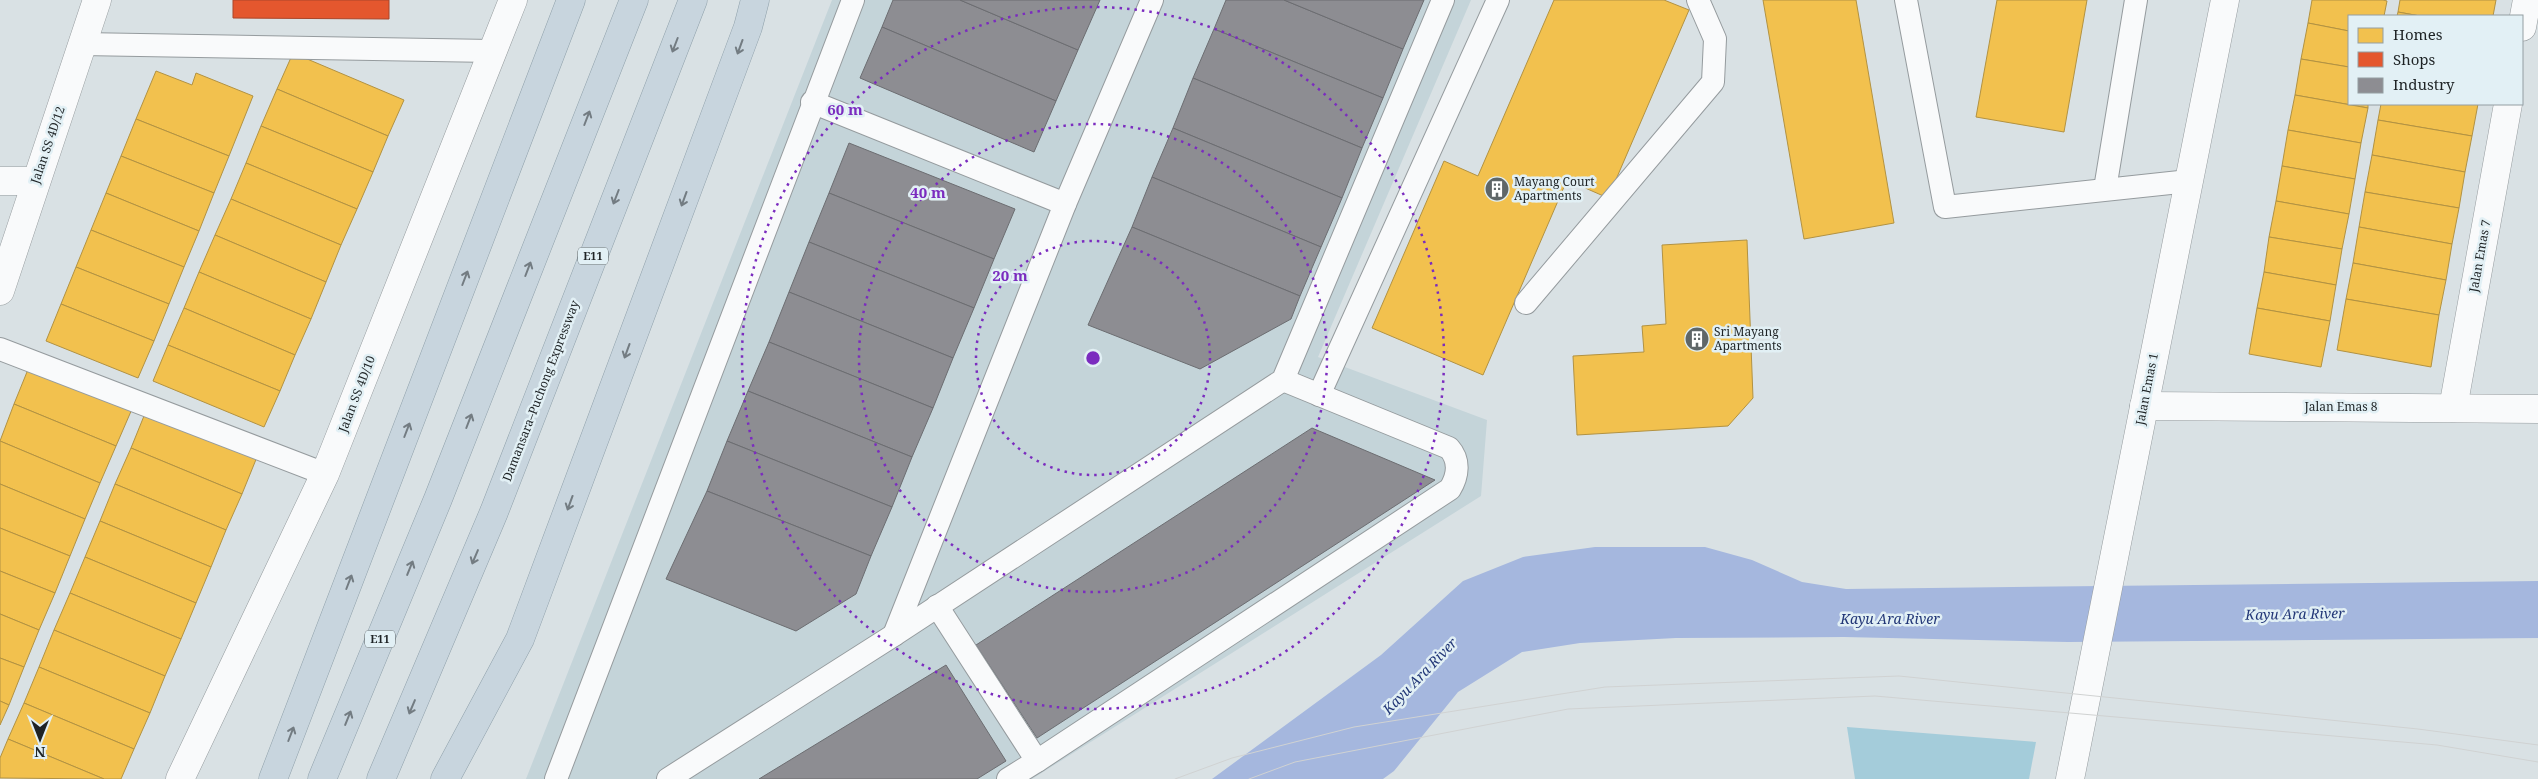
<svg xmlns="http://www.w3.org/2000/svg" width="2538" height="779" viewBox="0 0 2538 779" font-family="'Noto Serif',serif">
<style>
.built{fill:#c4d4d9}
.green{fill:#a4ccda}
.water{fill:#a5b7de}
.homes{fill:#f2c14e;stroke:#b29242}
.shops{fill:#e4572e;stroke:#a9472b}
.industry{fill:#8d8d92;stroke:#6c6d71}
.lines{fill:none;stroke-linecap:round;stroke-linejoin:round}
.service-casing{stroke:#959b9e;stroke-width:24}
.minor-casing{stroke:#959b9e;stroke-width:29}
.motorway-casing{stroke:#8fa0aa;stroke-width:29}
.service{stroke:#f9fafb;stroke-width:22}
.minor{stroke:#f9fafb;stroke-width:28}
.motorway{stroke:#c8d5de;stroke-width:28}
.tram{stroke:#d0d2d2;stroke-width:1}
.oneway{stroke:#737c82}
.ring{fill:none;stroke:#7b2cbf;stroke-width:2.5;stroke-dasharray:2.5 5}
.labels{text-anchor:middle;stroke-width:5;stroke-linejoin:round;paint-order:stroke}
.shield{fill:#e2f0f5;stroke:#596063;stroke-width:1}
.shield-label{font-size:11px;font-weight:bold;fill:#1e2325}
.street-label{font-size:12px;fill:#1e2325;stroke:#e2f0f5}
.poi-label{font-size:12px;fill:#1e2325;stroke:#e2f0f5;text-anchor:start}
.water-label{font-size:14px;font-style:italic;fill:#223777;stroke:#e2f0f5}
.centre{fill:#7b2cbf;stroke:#e2f0f5;stroke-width:2.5}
.ring-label{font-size:15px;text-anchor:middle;font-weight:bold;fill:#7b2cbf;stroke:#e2f0f5;stroke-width:5;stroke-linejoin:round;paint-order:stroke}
</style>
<rect width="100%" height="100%" fill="#d9e1e4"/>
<path class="built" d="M 832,0 L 1471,0 L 1318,357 L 1487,420 L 1481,496 L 1032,779 L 526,779 Z"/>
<path class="green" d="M 1847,727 L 2036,742 L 2029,779 L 1855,779 Z"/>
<path class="water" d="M 1595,547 L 1705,547 L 1752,560 L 1802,582 L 1846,589 L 2538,581 L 2538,638 L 2068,642 L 1844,637 L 1676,638 L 1580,643 L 1522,652 L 1458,692 L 1394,771 L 1383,779 L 1212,779 L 1381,655 L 1463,581 L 1523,557 Z"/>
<g class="homes">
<path d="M 1554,0 L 1664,0 L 1689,10 L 1608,198 L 1567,180 L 1483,375 L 1372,328 L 1444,161 L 1478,176 Z"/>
<path d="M 1763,0 L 1856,0 L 1894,223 L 1804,239 Z"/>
<path d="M 1997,0 L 2087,0 L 2064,132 L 1976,117 Z"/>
<path d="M 2312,0 L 2383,0 L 2387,1 L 2384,16 L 2349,16 L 2349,31 L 2308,23 Z"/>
<path d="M 2400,0 L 2496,0 L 2493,16 L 2420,16 L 2398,12 Z"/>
<path d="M 2398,12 L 2420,16 L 2397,16 Z"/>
<path d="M 2308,23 L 2349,31 L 2349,67 L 2301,59 Z"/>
<path d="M 293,53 L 404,100 L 388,136 L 277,89 Z"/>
<path d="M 2301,59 L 2349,67 L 2349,104 L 2368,104 L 2368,108 L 2295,95 Z"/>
<path d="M 156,71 L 192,85 L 196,73 L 253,96 L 229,156 L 136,119 Z"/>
<path d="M 277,89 L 388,136 L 373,172 L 261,126 Z"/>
<path d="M 2295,95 L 2368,108 L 2361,143 L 2288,130 Z"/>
<path d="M 2381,104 L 2478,104 L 2472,136 L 2378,120 Z"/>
<path d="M 136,119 L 229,156 L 214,193 L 121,156 Z"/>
<path d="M 2378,120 L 2472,136 L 2465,172 L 2372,155 Z"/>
<path d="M 261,126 L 373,172 L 357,209 L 246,163 Z"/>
<path d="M 2288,130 L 2361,143 L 2355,179 L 2282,166 Z"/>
<path d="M 2372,155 L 2465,172 L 2459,208 L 2365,192 Z"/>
<path d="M 121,156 L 214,193 L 199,231 L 106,193 Z"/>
<path d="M 246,163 L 357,209 L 341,245 L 231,199 Z"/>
<path d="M 2282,166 L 2355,179 L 2349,214 L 2276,201 Z"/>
<path d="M 2365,192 L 2459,208 L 2452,244 L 2359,227 Z"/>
<path d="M 106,193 L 199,231 L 184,267 L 91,230 Z"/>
<path d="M 231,199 L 341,245 L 326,282 L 215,235 Z"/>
<path d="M 2276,201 L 2349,214 L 2342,249 L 2269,237 Z"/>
<path d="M 2359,227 L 2452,244 L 2446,280 L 2353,263 Z"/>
<path d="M 91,230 L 184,267 L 169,304 L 76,267 Z"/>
<path d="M 215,235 L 326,282 L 311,319 L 199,272 Z"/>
<path d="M 2269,237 L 2342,249 L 2336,285 L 2264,272 Z"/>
<path d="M 1747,240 L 1753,398 L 1728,426 L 1577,435 L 1573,356 L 1644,352 L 1642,326 L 1666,324 L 1662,245 Z"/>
<path d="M 2353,263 L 2446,280 L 2439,315 L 2346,299 Z"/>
<path d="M 76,267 L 169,304 L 154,341 L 61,304 Z"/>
<path d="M 199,272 L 311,319 L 295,355 L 184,308 Z"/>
<path d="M 2264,272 L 2336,285 L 2330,321 L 2257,308 Z"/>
<path d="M 2346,299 L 2439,315 L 2431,367 L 2337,350 Z"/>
<path d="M 61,304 L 154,341 L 138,378 L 46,341 Z"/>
<path d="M 184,308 L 295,355 L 280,391 L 168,345 Z"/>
<path d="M 2257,308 L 2330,321 L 2321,367 L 2249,354 Z"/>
<path d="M 168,345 L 280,391 L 264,427 L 153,381 Z"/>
<path d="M 29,367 L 132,409 L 116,446 L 14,404 Z"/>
<path d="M 14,404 L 116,446 L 100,483 L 0,441 Z"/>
<path d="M 146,411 L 257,457 L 242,494 L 131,448 Z"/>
<path d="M 0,441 L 100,483 L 85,519 L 0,484 Z"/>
<path d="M 131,448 L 242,494 L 226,530 L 115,484 Z"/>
<path d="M 0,484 L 85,519 L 70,556 L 0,528 Z"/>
<path d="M 115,484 L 226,530 L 211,567 L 100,521 Z"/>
<path d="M 100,521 L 211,567 L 196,603 L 85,557 Z"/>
<path d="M 0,528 L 70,556 L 55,593 L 0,571 Z"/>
<path d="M 85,557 L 196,603 L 181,639 L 70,593 Z"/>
<path d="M 0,571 L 55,593 L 39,630 L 0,614 Z"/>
<path d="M 70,593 L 181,639 L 165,676 L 54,630 Z"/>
<path d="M 0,614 L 39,630 L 24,667 L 0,658 Z"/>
<path d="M 54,630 L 165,676 L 150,713 L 39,667 Z"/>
<path d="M 0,658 L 24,667 L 9,705 L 0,701 Z"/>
<path d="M 39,667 L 150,713 L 134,749 L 24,703 Z"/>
<path d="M 0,701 L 9,705 L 0,725 Z"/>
<path d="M 24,703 L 134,749 L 121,779 L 104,779 L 8,739 Z"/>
<path d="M 8,739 L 104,779 L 0,778 L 0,758 Z"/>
</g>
<path class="shops" d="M 233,0 L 389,0 L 389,19 L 233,18 Z"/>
<g class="industry">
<path d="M 893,0 L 960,0 L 1078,50 L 1056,101 L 882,27 Z"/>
<path d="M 960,0 L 1100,0 L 1078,50 Z"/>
<path d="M 1226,0 L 1284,0 L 1403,49 L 1383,98 L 1214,29 Z"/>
<path d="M 1284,0 L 1424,0 L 1403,49 Z"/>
<path d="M 882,27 L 1056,101 L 1034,152 L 860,78 Z"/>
<path d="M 1214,29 L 1383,98 L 1362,148 L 1193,78 Z"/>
<path d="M 1193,78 L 1362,148 L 1342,198 L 1173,128 Z"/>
<path d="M 1173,128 L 1342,198 L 1321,247 L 1152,177 Z"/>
<path d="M 849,143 L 1015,209 L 994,259 L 829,193 Z"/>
<path d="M 1152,177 L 1321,247 L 1300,296 L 1132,227 Z"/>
<path d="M 829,193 L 994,259 L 974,308 L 809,242 Z"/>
<path d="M 1132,227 L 1300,296 L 1291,319 L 1200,369 L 1088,325 Z"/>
<path d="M 809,242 L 974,308 L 953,358 L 789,292 Z"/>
<path d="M 789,292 L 953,358 L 933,408 L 769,342 Z"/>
<path d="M 769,342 L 933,408 L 912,457 L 748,391 Z"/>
<path d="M 748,391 L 912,457 L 892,507 L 727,441 Z"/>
<path d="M 1312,428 L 1435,480 L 1037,738 L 976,645 Z"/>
<path d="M 727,441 L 892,507 L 871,556 L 707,491 Z"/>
<path d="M 707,491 L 871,556 L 856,594 L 796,631 L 666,579 Z"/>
<path d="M 946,665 L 1006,761 L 977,779 L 759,779 Z"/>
</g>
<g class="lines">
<defs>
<g id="service">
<path d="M 1906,0 L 1945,207 L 2189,181"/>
<path d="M 82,44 L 492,51"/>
<path d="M 812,102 L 1065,204"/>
<path d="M 2105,189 L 2136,0"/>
<path d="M 1526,303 L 1713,82 L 1715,39 L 1698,0"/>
<path d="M 0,349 L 325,474"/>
<path d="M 1319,395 L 1498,0"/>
<path d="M 937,606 L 1037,761 L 1450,489 C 1458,476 1460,460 1449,448 L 1283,380"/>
<path d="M 894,635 L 1065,204 L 1152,0"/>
<path d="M 556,779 L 853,0"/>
<path d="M 668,779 L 894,635 L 1283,380 L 1443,0"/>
<path d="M 1008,779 L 1037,761"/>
</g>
<g id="minor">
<path d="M 2522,27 L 2527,0"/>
<path d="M 0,181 L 35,181"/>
<path d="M 0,291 L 97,0"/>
<path d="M 2144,406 L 2538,409"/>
<path d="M 2453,408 L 2508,104"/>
<path d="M 180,779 L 325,474 L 513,0"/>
<path d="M 2070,779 L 2225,0"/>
</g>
<g id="motorway">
<path d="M 273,779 L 571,0"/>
<path d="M 322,779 L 438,499 L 634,0"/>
<path d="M 381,779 L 494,512 L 693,0"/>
<path d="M 445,779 L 520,639 L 748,27 L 755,0"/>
</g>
</defs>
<use href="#service" class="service-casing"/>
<use href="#minor" class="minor-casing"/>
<use href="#motorway" class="motorway-casing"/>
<use href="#service" class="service"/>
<use href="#minor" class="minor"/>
<use href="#motorway" class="motorway"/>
<g class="tram">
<path d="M 1175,779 L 1232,758 L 1354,727 L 1605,687 L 1899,676 L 2418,729 L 2538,745"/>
<path d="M 1249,779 L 1295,762 L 1568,709 L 1875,696 L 2437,745 L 2538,762"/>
</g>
</g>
<defs><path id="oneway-shaft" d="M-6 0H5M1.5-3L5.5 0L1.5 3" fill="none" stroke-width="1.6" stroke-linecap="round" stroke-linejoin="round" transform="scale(1.25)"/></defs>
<g class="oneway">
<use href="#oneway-shaft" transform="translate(675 45) rotate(111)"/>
<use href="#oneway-shaft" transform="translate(740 47) rotate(110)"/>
<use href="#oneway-shaft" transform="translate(587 118) rotate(-69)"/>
<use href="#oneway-shaft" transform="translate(616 197) rotate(111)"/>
<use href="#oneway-shaft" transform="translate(684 199) rotate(110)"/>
<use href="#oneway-shaft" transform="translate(528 269) rotate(-69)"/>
<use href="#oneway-shaft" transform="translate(465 278) rotate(-69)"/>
<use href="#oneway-shaft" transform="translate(627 351) rotate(110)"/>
<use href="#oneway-shaft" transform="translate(469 421) rotate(-69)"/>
<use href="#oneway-shaft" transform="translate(407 430) rotate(-69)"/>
<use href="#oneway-shaft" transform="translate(570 503) rotate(110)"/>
<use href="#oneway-shaft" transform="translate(475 557) rotate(113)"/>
<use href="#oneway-shaft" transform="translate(410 568) rotate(-68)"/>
<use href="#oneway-shaft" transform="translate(349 582) rotate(-69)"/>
<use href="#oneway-shaft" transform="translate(412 707) rotate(113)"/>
<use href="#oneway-shaft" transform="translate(348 718) rotate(-68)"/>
<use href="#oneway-shaft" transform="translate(291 734) rotate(-69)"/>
</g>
<g class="ring">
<circle cx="1093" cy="358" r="117"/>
<circle cx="1093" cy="358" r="234"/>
<circle cx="1093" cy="358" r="351"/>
</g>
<defs>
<symbol id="building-disc" viewBox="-11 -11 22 22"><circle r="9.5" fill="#5f6668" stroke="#e2f0f5"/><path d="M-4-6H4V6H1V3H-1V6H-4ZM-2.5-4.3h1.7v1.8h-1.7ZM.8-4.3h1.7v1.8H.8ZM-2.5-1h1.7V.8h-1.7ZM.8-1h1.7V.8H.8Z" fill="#fff"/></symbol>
</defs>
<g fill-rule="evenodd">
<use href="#building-disc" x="1483" y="175" width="28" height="28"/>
<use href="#building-disc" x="1683" y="325" width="28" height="28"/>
</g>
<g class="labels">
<g class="shield">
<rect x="578" y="247.5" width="30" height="17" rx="4"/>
<rect x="365" y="630.5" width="30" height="17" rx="4"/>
</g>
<g class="shield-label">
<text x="593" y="260">E11</text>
<text x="380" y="643">E11</text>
</g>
<g class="street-label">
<text transform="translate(48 145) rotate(-71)" y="4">Jalan SS 4D/12</text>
<text transform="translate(2480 256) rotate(-80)" y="4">Jalan Emas 7</text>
<text transform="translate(2147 389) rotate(-79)" y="4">Jalan Emas 1</text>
<text transform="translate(541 391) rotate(-69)" y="4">Damansara–Puchong Expressway</text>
<text transform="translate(357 394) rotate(-69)" y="4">Jalan SS 4D/10</text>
<text x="2341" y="411">Jalan Emas 8</text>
</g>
<g class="poi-label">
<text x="1514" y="186">Mayang Court<tspan x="1514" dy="14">Apartments</tspan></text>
<text x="1714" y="336">Sri Mayang<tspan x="1714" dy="14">Apartments</tspan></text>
</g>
<g class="water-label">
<text transform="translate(2295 614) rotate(-1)" y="5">Kayu Ara River</text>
<text x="1890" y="624">Kayu Ara River</text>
<text transform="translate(1420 676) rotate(-46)" y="5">Kayu Ara River</text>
</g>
</g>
<circle cx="1093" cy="358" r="8" class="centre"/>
<g class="ring-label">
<text x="845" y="115">60 m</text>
<text x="928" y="198">40 m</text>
<text x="1010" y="281">20 m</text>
</g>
<rect x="2348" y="15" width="175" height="90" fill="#e2f0f5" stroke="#949ea2"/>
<rect x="2358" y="28" width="25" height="15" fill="#f2c14e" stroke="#949ea2"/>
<text x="2393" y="40" font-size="15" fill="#1e2325">Homes</text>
<rect x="2358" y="52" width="25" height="15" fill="#e4572e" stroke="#949ea2"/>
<text x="2393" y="65" font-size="15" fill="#1e2325">Shops</text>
<rect x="2358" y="78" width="25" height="15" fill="#8d8d92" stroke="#949ea2"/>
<text x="2393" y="90" font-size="15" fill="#1e2325">Industry</text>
<g transform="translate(40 739) rotate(180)" stroke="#e2f0f5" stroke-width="4" paint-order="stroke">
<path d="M0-4L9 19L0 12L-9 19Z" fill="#1e2325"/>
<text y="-8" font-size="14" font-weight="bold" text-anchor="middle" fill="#1e2325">N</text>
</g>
</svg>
